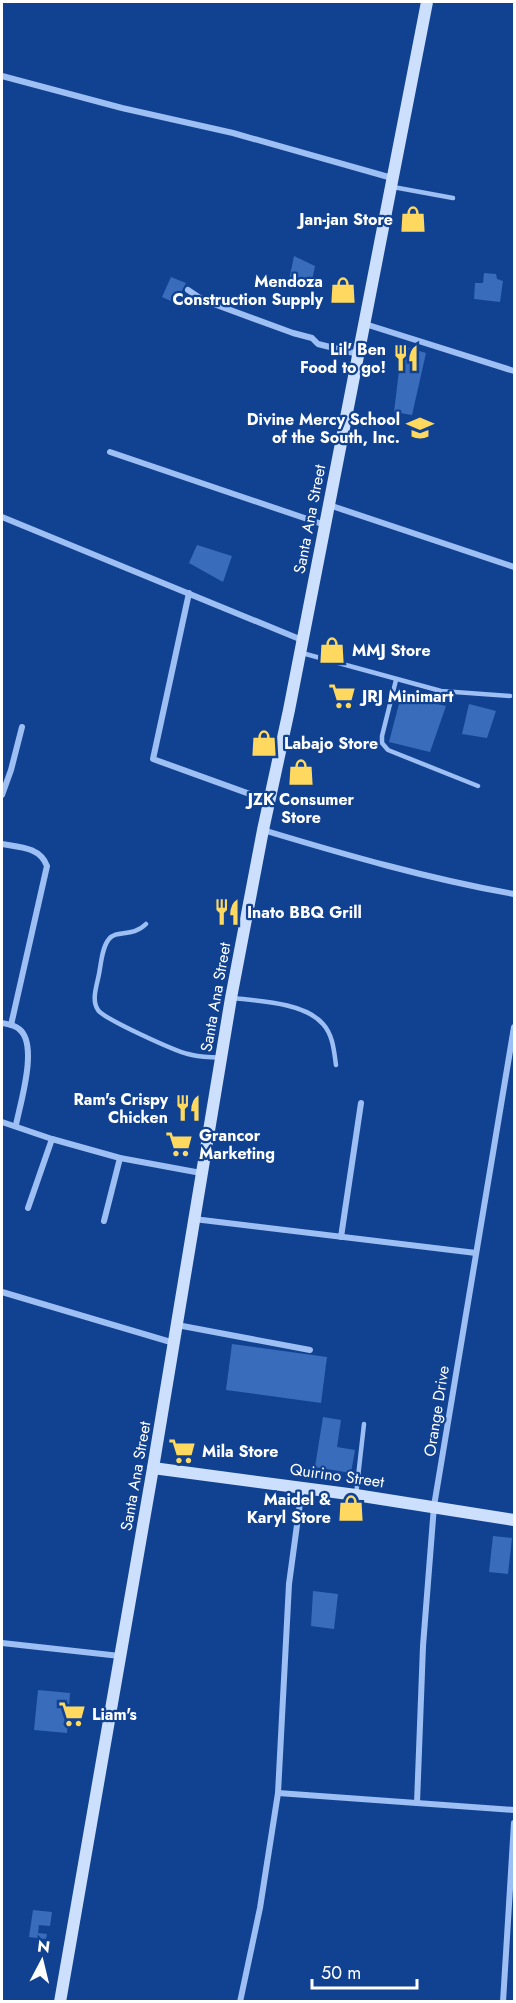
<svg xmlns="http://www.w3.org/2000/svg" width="516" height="2003" viewBox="0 0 516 2003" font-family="Jost,sans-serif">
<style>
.building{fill:#396cbb}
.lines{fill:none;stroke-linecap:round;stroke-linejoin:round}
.lane{stroke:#9dbff3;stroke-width:4.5}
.street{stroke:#9dbff3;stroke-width:6}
.secondary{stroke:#ccdffd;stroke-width:12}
.labels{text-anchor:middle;stroke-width:4.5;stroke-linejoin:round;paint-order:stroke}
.poi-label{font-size:16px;font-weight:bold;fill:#fff;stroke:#114292;text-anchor:start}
.street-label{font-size:16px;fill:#fff;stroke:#114292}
</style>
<rect width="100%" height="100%" fill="#114292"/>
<g class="building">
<path d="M 294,256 L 315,266 L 311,285 L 289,281 Z"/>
<path d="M 484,273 L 496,274 L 497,279 L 503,281 L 500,302 L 474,299 L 475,283 L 483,283 Z"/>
<path d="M 171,277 L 186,283 L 175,303 L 162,297 Z"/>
<path d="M 402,346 L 426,353 L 412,415 L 394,412 Z"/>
<path d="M 197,545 L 232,556 L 223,582 L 189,563 Z"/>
<path d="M 401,696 L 446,706 L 430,752 L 389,742 Z"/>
<path d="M 469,704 L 496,711 L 487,738 L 462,734 Z"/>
<path d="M 232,1344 L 327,1357 L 321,1403 L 226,1390 Z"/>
<path d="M 323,1417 L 341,1420 L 337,1447 L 355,1450 L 351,1473 L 315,1467 Z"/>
<path d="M 493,1536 L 512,1538 L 508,1574 L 489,1572 Z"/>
<path d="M 313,1591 L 338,1594 L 334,1629 L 311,1626 Z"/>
<path d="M 38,1690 L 70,1693 L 67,1733 L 34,1730 Z"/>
<path d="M 33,1910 L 52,1912 L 50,1926 L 39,1925 L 38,1933 L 47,1934 L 46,1939 L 29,1937 Z"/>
</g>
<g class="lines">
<g class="lane">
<path d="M 393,187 L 453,198"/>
<path d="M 302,653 L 441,691 L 510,696"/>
<path d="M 396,680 L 382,736 L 382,743 L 388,750 L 478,786"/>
<path d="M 146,924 C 132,938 117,929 109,939 C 102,947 101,964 99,974 C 97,985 91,1000 98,1010 C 104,1019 175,1051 188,1054 C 198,1057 210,1057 220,1058"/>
<path d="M 233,998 C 260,1001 305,1003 323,1024 C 333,1035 334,1051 336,1065"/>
<path d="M 356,1495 L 364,1424"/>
</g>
<g class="street">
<path d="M 2,76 L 122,108 L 233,133 L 392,178"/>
<path d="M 188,290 L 203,300 L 293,333 L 312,338 L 318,344 L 358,354"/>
<path d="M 365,324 L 514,371"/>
<path d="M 110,452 L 325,525"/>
<path d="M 329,505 L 514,567"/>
<path d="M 2,517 L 302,640"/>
<path d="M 189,593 L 153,759 L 269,801"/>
<path d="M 2,795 L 11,770 L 22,727"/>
<path d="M 263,830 C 346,855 429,879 514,894"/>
<path d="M 2,844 C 19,847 40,847 47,866 L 11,1025"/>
<path d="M 2,1023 C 7,1024 15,1025 19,1029 C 39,1044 20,1104 16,1125"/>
<path d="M 2,1122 L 52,1139 L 120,1158 L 201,1173"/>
<path d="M 28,1208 L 52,1139"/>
<path d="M 194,1219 L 476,1253"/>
<path d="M 104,1221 L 120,1158"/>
<path d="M 341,1237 L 361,1103"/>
<path d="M 2,1292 L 174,1343"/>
<path d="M 177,1325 L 310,1350"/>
<path d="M 2,1643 L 120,1656"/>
<path d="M 278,1793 L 514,1810"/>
<path d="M 417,1803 L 423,1646 L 434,1506 L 514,1027"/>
<path d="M 240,2002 L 260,1908 L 278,1793 L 289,1584 L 302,1488"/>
<path d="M 503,2002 L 514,1823"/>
</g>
<g class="secondary">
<path d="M 153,1468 L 356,1495 L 514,1520"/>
<path d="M 60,2002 L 153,1468 L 231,998 L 263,830 L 289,710 L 427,2"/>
</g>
</g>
<defs>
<symbol id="shop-bare" viewBox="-9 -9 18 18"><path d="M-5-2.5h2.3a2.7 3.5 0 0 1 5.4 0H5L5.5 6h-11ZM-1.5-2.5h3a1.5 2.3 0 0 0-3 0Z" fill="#ffd95f" stroke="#114292" stroke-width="2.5" paint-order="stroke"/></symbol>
<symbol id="restaurant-bare" viewBox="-9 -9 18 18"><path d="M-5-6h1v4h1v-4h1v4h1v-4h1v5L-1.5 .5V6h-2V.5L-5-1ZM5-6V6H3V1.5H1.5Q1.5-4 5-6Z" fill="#ffd95f" stroke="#114292" stroke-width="2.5" paint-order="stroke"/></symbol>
<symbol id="school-bare" viewBox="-9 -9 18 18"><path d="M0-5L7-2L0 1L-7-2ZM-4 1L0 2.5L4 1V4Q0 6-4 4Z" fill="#ffd95f" stroke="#114292" stroke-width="2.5" paint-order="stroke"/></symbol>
<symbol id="supermarket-bare" viewBox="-9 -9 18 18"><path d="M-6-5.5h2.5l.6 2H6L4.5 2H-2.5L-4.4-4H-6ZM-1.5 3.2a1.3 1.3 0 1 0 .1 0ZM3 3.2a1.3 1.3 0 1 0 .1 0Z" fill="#ffd95f" stroke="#114292" stroke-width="2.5" paint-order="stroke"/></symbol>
</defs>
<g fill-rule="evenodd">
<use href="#shop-bare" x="394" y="200" width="38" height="38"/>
<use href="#shop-bare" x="324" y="271" width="38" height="38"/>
<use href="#restaurant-bare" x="387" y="339" width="38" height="38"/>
<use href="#school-bare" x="401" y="409" width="38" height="38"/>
<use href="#shop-bare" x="313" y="631" width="38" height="38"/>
<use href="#supermarket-bare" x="323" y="677" width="38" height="38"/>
<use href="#shop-bare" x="245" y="724" width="38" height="38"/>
<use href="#shop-bare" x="282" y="753" width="38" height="38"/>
<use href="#restaurant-bare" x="208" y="893" width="38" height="38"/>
<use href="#restaurant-bare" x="169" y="1089" width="38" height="38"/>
<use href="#supermarket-bare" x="160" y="1125" width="38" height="38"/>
<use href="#supermarket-bare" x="163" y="1432" width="38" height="38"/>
<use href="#shop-bare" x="332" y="1489" width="38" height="38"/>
<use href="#supermarket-bare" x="53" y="1695" width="38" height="38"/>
</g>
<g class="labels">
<g class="poi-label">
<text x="393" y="225" text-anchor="end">Jan-jan Store</text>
<text x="323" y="287" text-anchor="end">Mendoza<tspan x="323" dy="18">Construction Supply</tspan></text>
<text x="386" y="355" text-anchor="end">Lil' Ben<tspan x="386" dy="18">Food to go!</tspan></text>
<text x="400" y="425" text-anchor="end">Divine Mercy School<tspan x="400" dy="18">of the South, Inc.</tspan></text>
<text x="352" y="656">MMJ Store</text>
<text x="362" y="702">JRJ Minimart</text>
<text x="284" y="749">Labajo Store</text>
<text x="301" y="805" text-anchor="middle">JZK Consumer<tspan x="301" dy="18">Store</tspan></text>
<text x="247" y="918">Inato BBQ Grill</text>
<text x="168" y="1105" text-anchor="end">Ram's Crispy<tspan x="168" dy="18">Chicken</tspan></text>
<text x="199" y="1141">Grancor<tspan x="199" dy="18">Marketing</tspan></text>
<text x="202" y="1457">Mila Store</text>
<text x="331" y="1505" text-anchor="end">Maidel &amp;<tspan x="331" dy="18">Karyl Store</tspan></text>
<text x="92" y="1720">Liam's</text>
</g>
<g class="street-label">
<text transform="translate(309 519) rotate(-79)" y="6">Santa Ana Street</text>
<text transform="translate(215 997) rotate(-80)" y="6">Santa Ana Street</text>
<text transform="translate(436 1411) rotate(-81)" y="6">Orange Drive</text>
<text transform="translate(337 1475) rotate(8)" y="6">Quirino Street</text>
<text transform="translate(135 1476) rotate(-80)" y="6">Santa Ana Street</text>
</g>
</g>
<rect width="516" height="2003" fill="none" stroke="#ffffff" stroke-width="6"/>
<g transform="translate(42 1961) rotate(7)" stroke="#114292" stroke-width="4.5" paint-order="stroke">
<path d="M0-4.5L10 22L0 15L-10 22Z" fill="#ffffff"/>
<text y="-9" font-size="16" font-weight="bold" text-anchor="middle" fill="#ffffff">N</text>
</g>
<path d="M312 1979v9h105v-9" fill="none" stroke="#ffffff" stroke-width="3"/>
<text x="321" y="1979" font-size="18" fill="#ffffff" stroke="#114292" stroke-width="4.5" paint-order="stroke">50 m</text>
</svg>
